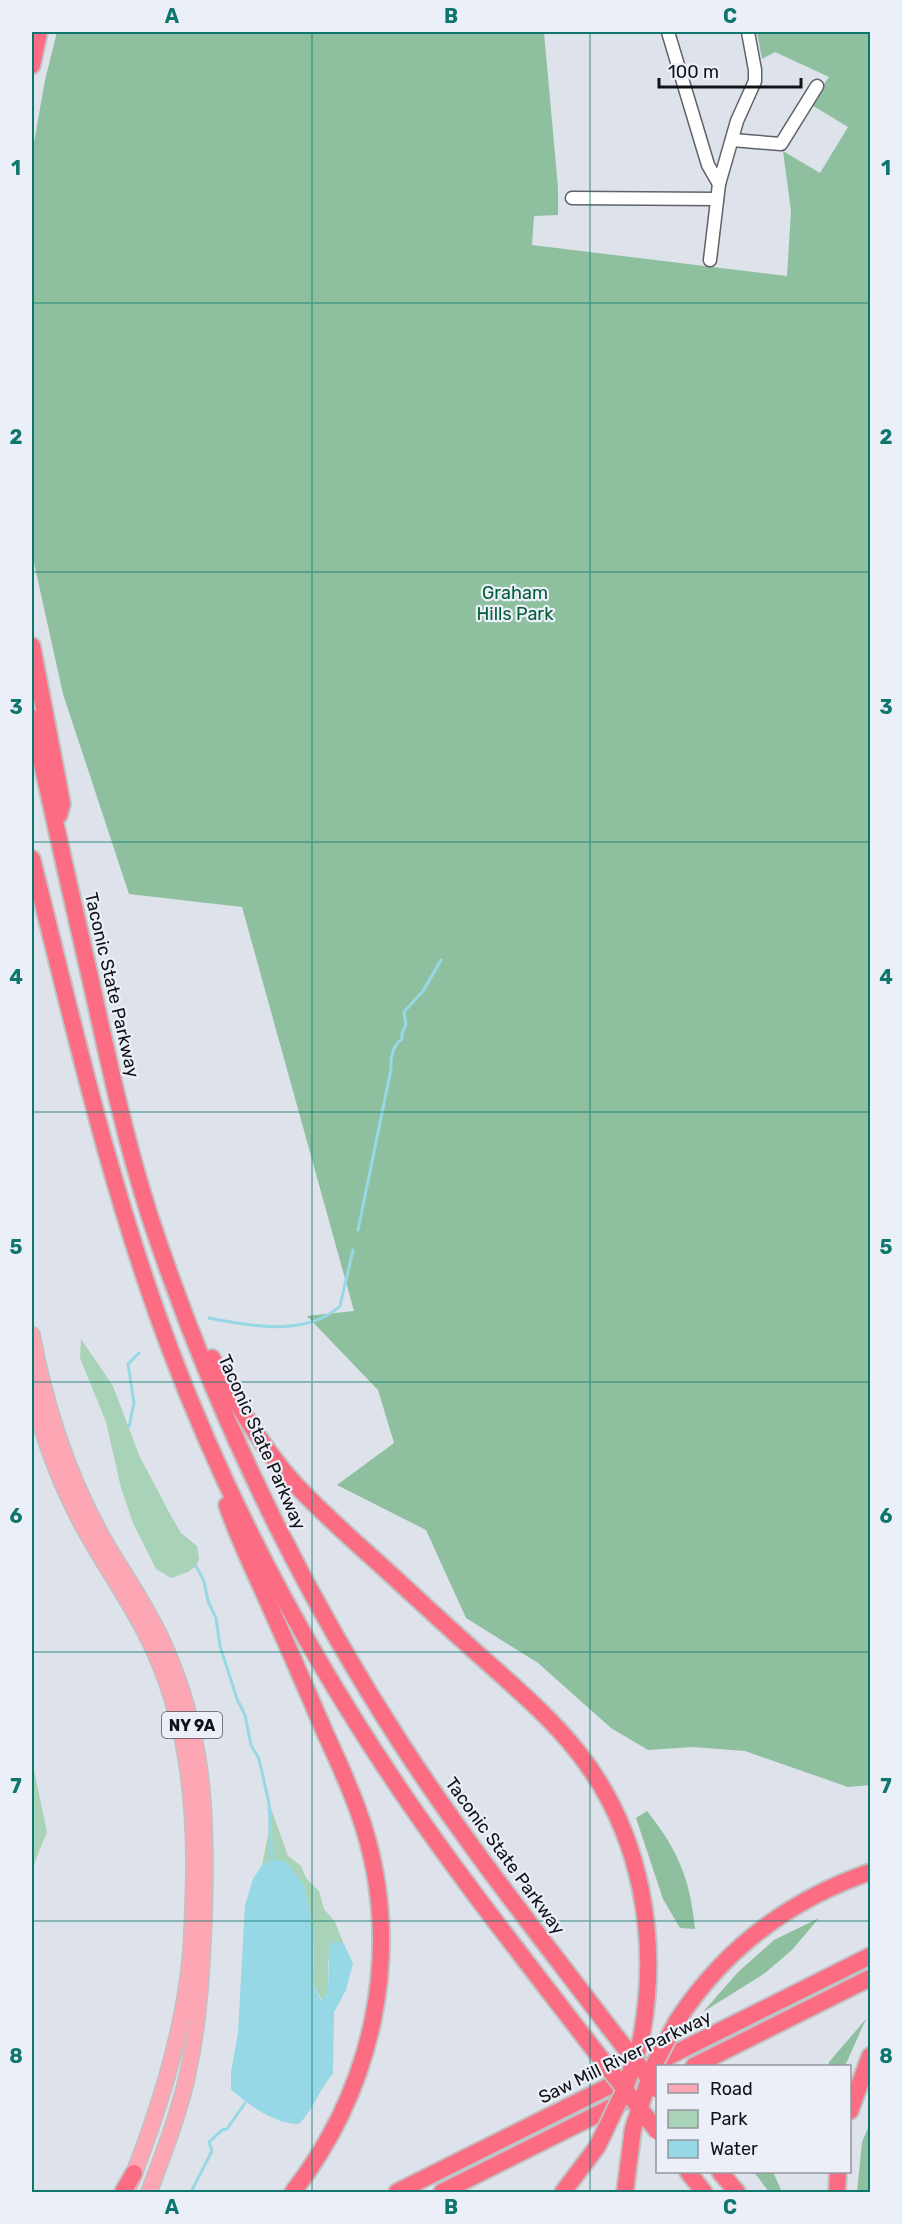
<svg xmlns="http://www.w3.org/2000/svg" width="902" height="2224" viewBox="0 0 902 2224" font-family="Rubik,sans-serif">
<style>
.green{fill:#a9d3b8}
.forest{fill:#8ec0a0}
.water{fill:#96d8e5}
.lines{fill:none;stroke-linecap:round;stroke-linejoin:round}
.stream{stroke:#96d8e5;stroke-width:3}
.minor-casing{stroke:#5f6269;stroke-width:15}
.major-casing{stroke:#c1c1c2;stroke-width:18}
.highway-casing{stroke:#c1c1c2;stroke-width:20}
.minor{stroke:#fff;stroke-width:12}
.major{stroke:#fda7b5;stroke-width:15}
.highway{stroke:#fc6c83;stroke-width:16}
.highway-bridge-casing{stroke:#c1c1c2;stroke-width:20;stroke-linecap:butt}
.highway-bridge{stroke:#fc6c83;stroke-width:16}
.grid{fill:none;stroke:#0f766e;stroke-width:1.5;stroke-opacity:0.55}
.labels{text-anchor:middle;stroke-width:4.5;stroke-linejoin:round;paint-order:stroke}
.shield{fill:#ebeff8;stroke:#525459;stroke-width:1.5}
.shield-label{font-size:16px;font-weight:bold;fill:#111215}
.park-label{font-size:18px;fill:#025c35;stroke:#ebeff8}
.street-label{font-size:18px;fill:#111215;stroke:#ebeff8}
.neatline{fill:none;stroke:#0f766e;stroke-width:2}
.grid-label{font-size:20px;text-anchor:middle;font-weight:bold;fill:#0f766e}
</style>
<rect width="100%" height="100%" fill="#dee2ea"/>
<g class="green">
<path d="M 81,1339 L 113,1386 L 139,1455 L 171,1516 L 181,1533 L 197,1546 L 199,1559 L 196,1566 L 188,1572 L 171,1578 L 156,1569 L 133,1523 L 121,1488 L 106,1422 L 80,1358 Z"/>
<path d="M 32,1761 L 47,1832 L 32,1869 Z"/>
<path d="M 269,1803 L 288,1856 L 301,1866 L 306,1878 L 319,1891 L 324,1909 L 335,1922 L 343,1942 L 333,1942 L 328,1963 L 328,1994 L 322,2000 L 312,1982 L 314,1961 L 312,1921 L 304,1885 L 272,1860 L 262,1865 L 268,1836 Z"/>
</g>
<g class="forest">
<path d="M 57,32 L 544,32 L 558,188 L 558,215 L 534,216 L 532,245 L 787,276 L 791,211 L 783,151 L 820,173 L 848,127 L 810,104 L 829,77 L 775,52 L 762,59 L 757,32 L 870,32 L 870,1785 L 848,1787 L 745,1751 L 693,1747 L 648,1750 L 611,1728 L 538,1663 L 466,1618 L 426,1530 L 337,1485 L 394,1443 L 378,1390 L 307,1316 L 354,1311 L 242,907 L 129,894 L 63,694 L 32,554 L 32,154 L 45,80 Z"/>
<path d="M 647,1811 C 678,1850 690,1879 695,1929 L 680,1928 L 663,1899 L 636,1818 Z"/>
<path d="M 819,1918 L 792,1950 L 765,1973 L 703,2012 L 738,1972 L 774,1940 Z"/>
<path d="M 866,2019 L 845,2066 L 828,2066 L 829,2062 Z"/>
<path d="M 870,2123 L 870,2192 L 857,2192 L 862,2142 Z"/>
<path d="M 754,2172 L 773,2172 L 782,2192 L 769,2192 Z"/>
</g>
<path class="water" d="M 272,1860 L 285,1861 L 304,1885 L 312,1921 L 314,1961 L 312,1982 L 321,2000 L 328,1994 L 329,1947 L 333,1942 L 343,1942 L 353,1963 L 346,1990 L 334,2012 L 333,2074 C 319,2089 314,2109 299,2124 C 276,2124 247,2105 231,2089 L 231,2072 L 238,2033 L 245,1905 L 253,1879 L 262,1865 Z"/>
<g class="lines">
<g class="stream">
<path d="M 358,1230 L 391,1069 C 390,1058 393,1045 402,1039 L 402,1033 L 406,1025 L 404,1012 L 423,991 L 441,960"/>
<path d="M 209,1318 C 249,1326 307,1337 340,1306 L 353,1250"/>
<path d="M 129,1427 L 134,1403 L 128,1364 L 139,1353"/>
<path d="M 196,1566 L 204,1581 L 208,1601 L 216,1618 L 220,1646 L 237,1699 L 245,1715 L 251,1745 L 259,1759 L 269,1803 L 272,1860"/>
<path d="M 191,2192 L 212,2151 L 209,2142 L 222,2130 L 227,2129 L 245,2103"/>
</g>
<defs>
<g id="minor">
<path d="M 668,32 L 708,165 L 719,184"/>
<path d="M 732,140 L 781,144 L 817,86"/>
<path d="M 572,198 L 717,199"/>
<path d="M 710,260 L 719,184 L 737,121 L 755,81 L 755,70 L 748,32"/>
</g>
<g id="major">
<path d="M 32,1335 C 45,1405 67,1473 101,1535 C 122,1572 147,1606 164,1645 C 205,1736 207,1818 204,1915 C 202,1970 199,2023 187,2077 C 178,2116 163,2155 149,2192"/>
<path d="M 32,1393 C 44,1440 61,1486 84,1528 C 106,1568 133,1605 152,1646 C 186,1719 195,1796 194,1875 C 193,1904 193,1933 190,1962 C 182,2038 158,2112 130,2184"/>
</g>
<g id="highway">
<path d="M 32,65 L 39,32"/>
<path d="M 32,646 L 60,793 L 62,804 L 59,815"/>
<path d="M 32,718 C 52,810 73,903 94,995 C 110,1068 126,1142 149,1214 C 210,1400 295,1580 402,1745 C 465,1842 538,1934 608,2026"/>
<path d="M 32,859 C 73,1023 110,1190 170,1349 C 228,1503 307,1652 399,1788 C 457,1874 522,1956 585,2038"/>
<path d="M 212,1358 C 236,1402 260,1445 294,1483 C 323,1514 355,1542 386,1570 C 420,1601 453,1632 487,1662 C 518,1690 551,1718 577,1751 C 642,1832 660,1940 641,2039"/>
<path d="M 227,1505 C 237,1535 251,1564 264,1593 C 285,1640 306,1688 326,1735 C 340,1765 354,1796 364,1828 C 403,1955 373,2088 293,2192"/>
<path d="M 677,2021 C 724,1949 789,1900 870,1872"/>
<path d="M 694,2066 L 870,1978"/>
<path d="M 850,2111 L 870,2056"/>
<path d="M 688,2172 L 704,2192"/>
<path d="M 720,2172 L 737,2192"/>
<path d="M 123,2192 L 134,2173"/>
<path d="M 397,2192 L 870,1956"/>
<path d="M 442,2192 L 624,2101"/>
<path d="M 563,2192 L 597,2147"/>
<path d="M 625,2192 L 633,2129"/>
<path d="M 837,2192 L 838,2172"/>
</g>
</defs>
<use href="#minor" class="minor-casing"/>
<use href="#major" class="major-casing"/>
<use href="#highway" class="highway-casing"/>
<use href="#minor" class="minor"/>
<use href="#major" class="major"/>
<use href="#highway" class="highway"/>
<defs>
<g id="highway-bridge">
<path d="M 608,2026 L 658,2090"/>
<path d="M 585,2038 L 658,2132"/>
<path d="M 633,2129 L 653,2067 L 677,2021"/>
<path d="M 597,2147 L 625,2089 L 641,2039"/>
</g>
</defs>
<use href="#highway-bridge" class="highway-bridge-casing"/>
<use href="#highway-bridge" class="highway-bridge"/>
</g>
<path class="grid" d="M 312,32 L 312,2192M 590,32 L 590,2192M 32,303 L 870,303M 32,572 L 870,572M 32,842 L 870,842M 32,1112 L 870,1112M 32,1382 L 870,1382M 32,1652 L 870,1652M 32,1921 L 870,1921"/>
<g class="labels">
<rect class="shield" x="162" y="1712" width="60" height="26" rx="4.5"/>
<g class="shield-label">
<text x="192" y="1731">NY 9A</text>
</g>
<g class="park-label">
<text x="515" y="599">Graham<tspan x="515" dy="21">Hills Park</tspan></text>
</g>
<g class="street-label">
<text transform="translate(112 985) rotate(77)" y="6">Taconic State Parkway</text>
<text transform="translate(262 1442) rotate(66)" y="6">Taconic State Parkway</text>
<text transform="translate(505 1856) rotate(54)" y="6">Taconic State Parkway</text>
<text transform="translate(625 2057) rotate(-26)" y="6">Saw Mill River Parkway</text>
</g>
</g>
<rect width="902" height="2224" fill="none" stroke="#ebeff8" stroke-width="66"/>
<rect x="656" y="2065" width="195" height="108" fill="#ebeff8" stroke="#94979d" stroke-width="1.5"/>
<rect x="668" y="2084" width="30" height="9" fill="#fda7b5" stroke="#94979d" stroke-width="1.5"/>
<text x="710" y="2095" font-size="18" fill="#111215">Road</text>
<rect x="668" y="2110" width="30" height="18" fill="#a9d3b8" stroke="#94979d" stroke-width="1.5"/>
<text x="710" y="2125" font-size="18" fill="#111215">Park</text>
<rect x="668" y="2140" width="30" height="18" fill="#96d8e5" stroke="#94979d" stroke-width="1.5"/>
<text x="710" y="2155" font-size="18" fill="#111215">Water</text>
<path d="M659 78v9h142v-9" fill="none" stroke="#111215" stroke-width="3"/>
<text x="668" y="78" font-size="18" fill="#111215" stroke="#ebeff8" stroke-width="4.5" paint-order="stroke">100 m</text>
<rect x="33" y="33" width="836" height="2158" class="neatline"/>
<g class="grid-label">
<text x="172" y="23">A</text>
<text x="451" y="23">B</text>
<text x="730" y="23">C</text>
<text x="16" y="175">1</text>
<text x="886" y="175">1</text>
<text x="16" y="444">2</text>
<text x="886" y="444">2</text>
<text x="16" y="714">3</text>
<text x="886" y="714">3</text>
<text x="16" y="984">4</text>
<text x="886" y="984">4</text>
<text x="16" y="1254">5</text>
<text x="886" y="1254">5</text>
<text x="16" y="1523">6</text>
<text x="886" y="1523">6</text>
<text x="16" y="1793">7</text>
<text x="886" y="1793">7</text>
<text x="16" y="2063">8</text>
<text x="886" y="2063">8</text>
<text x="172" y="2214">A</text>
<text x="451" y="2214">B</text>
<text x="730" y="2214">C</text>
</g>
</svg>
